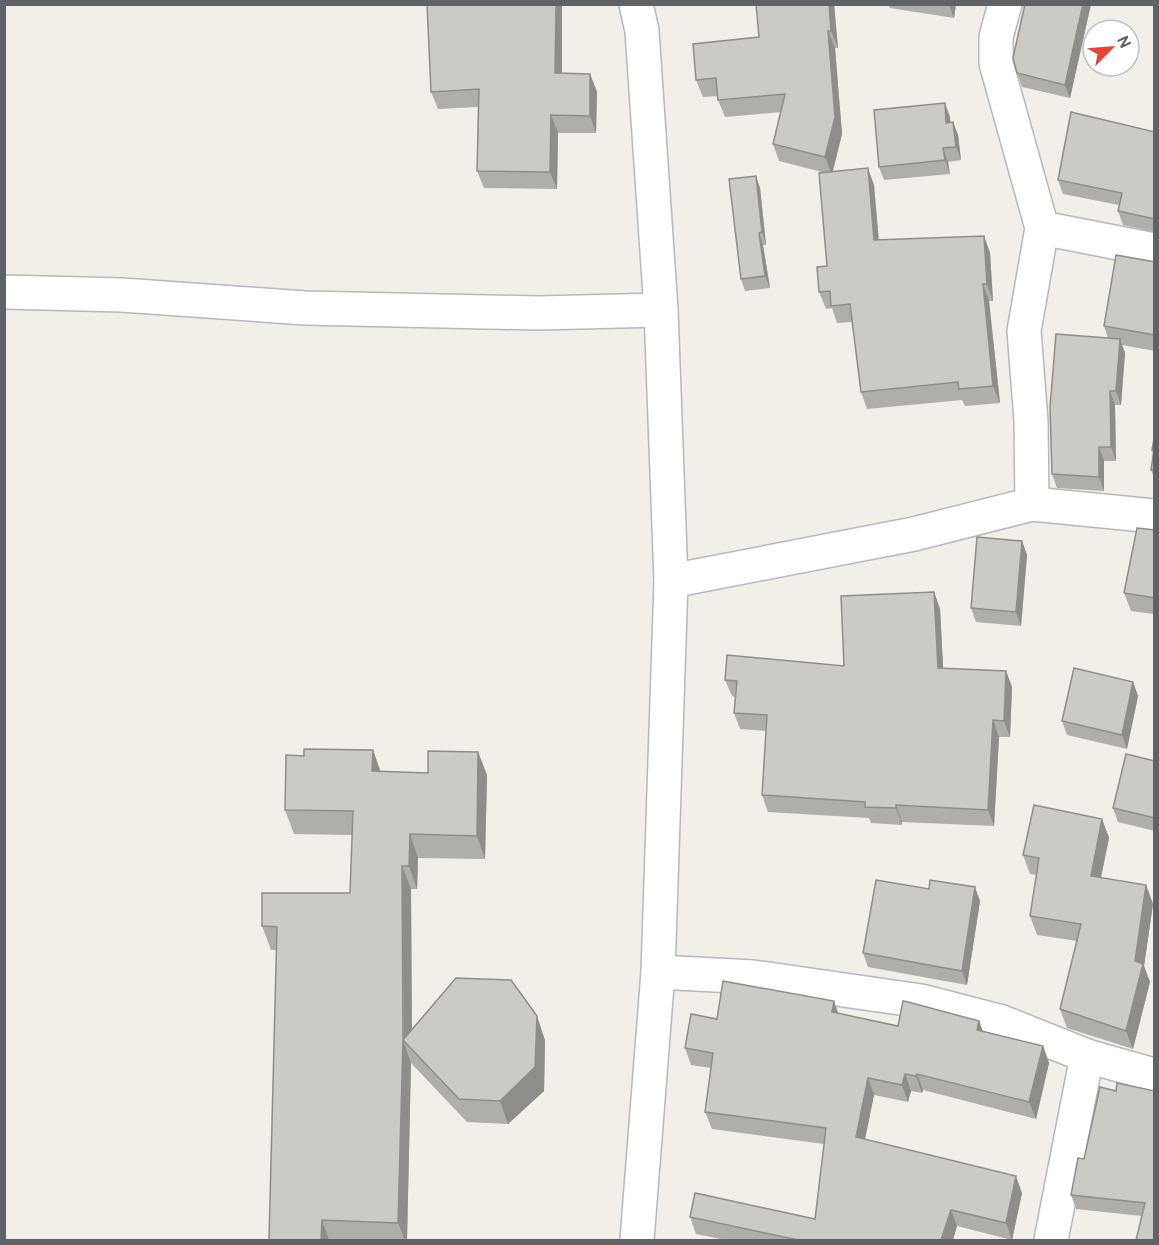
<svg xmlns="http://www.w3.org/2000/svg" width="1159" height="1245" viewBox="0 0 1159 1245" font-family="Overpass,sans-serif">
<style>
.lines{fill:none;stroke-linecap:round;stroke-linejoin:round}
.minor-casing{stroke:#b5b8bc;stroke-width:36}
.tertiary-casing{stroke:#b5b8bc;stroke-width:36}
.minor{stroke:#fff;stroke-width:33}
.tertiary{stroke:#fff;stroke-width:33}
.wall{fill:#afaea9}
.shaded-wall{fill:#8f8d8a}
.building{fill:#cccac5;stroke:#8f8d8a;stroke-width:1.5}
</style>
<rect width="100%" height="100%" fill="#f1efe8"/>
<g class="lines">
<defs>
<g id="minor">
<path d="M 1005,4 L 996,37 L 996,63 L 1042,228 L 1024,331 L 1031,421 L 1032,504"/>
<path d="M 1042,228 L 1154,250"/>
<path d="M 4,292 L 122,295 L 305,308 L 539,313 L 661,310"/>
<path d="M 671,581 L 914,534 L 1032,504 L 1154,516"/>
<path d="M 658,972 L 753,977 L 921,1001 L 1002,1022 L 1087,1056 L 1154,1075"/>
<path d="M 1051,1240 L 1087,1056"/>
</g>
<path id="tertiary" d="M 636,4 L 642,31 L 661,310 L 671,581 L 658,972 L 637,1240"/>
</defs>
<use href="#minor" class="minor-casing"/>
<use href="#tertiary" class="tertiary-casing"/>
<use href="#minor" class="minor"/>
<use href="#tertiary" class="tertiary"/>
</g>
<g class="wall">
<path d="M 834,4 L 838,48 L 835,48 L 842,134 L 832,171 L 874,185 L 879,240 L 984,236 L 990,253 L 993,301 L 989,301 L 1000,403 L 965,406 L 962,400 L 867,409 L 861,392 L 852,322 L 837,323 L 832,308 L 826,309 L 819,292 L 827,266 L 822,172 L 779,161 L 773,144 L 781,112 L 725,117 L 718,100 L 718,96 L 703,97 L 696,80 L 759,37 Z"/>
<path d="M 888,4 L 956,4 L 954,18 L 890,8 Z"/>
<path d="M 1025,4 L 1091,4 L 1070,98 L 1022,87 L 1017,73 Z"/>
<path d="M 562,73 L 590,74 L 597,92 L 596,133 L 558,133 L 557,189 L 484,188 L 477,171 L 478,107 L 438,109 L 431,92 Z"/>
<path d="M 950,117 L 950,122 L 953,122 L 958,135 L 961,160 L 948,162 L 950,174 L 884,180 L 879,167 Z"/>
<path d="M 1155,132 L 1155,232 L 1123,225 L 1118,211 L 1119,205 L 1063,194 L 1058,180 Z"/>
<path d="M 760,188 L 766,245 L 763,245 L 770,288 L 745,291 L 741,279 Z"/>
<path d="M 1155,262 L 1155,351 L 1122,345 L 1125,353 L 1121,405 L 1115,405 L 1116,461 L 1104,461 L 1104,491 L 1057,488 L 1052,474 L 1108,338 L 1104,326 Z"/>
<path d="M 1155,434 L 1155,480 L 1151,470 L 1153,454 L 1152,450 Z"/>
<path d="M 1155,530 L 1155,616 L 1154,614 L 1131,611 L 1124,593 Z"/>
<path d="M 1022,541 L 1027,555 L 1021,626 L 976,622 L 971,608 Z"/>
<path d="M 934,592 L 940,609 L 943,668 L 1006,671 L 1012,687 L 1010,737 L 999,737 L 994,826 L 902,822 L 902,825 L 871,823 L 869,818 L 768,812 L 762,795 L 766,731 L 740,729 L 734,713 L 735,697 L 732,696 L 725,680 L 844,666 Z"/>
<path d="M 1133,682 L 1138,696 L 1127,749 L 1067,735 L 1062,721 Z"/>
<path d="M 373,750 L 380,771 L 428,773 L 478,752 L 487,775 L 485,859 L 418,858 L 417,889 L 411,889 L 412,1030 L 545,1040 L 544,1091 L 508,1124 L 467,1122 L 411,1063 L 407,1240 L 269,1240 L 277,950 L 271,950 L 262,926 L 350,893 L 352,835 L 294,834 L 285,810 L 304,756 Z"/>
<path d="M 1155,761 L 1155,831 L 1118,822 L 1113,808 Z"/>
<path d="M 1102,819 L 1109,838 L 1101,878 L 1146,885 L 1153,904 L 1144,966 L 1150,982 L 1133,1049 L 1067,1028 L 1060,1009 L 1077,941 L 1037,935 L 1030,916 L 1037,875 L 1030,874 L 1023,855 Z"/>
<path d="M 980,901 L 967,985 L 868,967 L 863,953 Z"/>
<path d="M 839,1014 L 898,1026 L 979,1021 L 983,1031 L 1043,1046 L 1049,1063 L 1036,1119 L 923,1090 L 922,1093 L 911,1091 L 908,1102 L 874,1095 L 865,1139 L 1022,1193 L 1012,1240 L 957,1226 L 953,1240 L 726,1240 L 696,1234 L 690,1217 L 815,1219 L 824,1144 L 712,1129 L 705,1112 L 711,1068 L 691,1065 L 685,1048 L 717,1019 Z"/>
<path d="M 1116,1091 L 1155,1240 L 1142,1216 L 1076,1209 L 1071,1195 Z"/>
</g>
<g class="shaded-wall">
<path d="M 556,4 L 562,4 L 562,91 L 555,73 Z"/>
<path d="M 829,4 L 834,4 L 838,48 L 831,31 Z"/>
<path d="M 956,4 L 954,18 L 949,5 Z"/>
<path d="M 1083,4 L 1091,4 L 1070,98 L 1065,85 Z"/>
<path d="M 828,31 L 835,48 L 842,134 L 832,175 L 825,157 Z"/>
<path d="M 590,74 L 597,92 L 596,133 L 590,116 Z"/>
<path d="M 945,103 L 950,117 L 951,136 L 946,123 Z"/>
<path d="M 551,115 L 558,133 L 557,189 L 550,172 Z"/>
<path d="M 953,122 L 958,135 L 961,160 L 956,147 Z"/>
<path d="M 943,148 L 948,162 L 950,174 L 945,160 Z"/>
<path d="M 868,168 L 874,185 L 880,257 L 874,240 Z"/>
<path d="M 756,176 L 760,188 L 766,245 L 762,232 Z"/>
<path d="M 759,233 L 763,245 L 770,288 L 765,276 Z"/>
<path d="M 984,236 L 990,253 L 993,301 L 987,284 Z"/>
<path d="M 983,284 L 989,301 L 1000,403 L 993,386 Z"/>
<path d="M 1120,339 L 1125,353 L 1121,405 L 1116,391 Z"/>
<path d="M 1110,391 L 1115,405 L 1116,461 L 1111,447 Z"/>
<path d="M 1099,447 L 1104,461 L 1104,491 L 1099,477 Z"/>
<path d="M 1022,541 L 1027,555 L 1021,626 L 1016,612 Z"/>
<path d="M 934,592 L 940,609 L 944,684 L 938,668 Z"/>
<path d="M 1006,671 L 1012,687 L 1010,737 L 1004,721 Z"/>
<path d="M 1133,682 L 1138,696 L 1127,749 L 1122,735 Z"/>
<path d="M 993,720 L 999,737 L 994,826 L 988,810 Z"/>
<path d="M 373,750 L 381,773 L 372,771 Z"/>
<path d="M 478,752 L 487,775 L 485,859 L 477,836 Z"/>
<path d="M 896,805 L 902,822 L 902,825 L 896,808 Z"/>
<path d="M 1102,819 L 1109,838 L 1097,895 L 1091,876 Z"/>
<path d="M 410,834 L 418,858 L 417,889 L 409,866 Z"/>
<path d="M 402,866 L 411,889 L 412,1049 L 404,1041 Z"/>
<path d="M 1146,885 L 1153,904 L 1144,966 L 1150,982 L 1133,1049 L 1126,1031 L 1135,961 Z"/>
<path d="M 975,887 L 980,901 L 967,985 L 962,971 Z"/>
<path d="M 834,1001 L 840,1018 L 832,1012 Z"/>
<path d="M 537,1016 L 545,1040 L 544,1091 L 508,1124 L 500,1101 Z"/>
<path d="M 979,1021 L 985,1038 L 977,1030 Z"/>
<path d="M 403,1040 L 411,1063 L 407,1240 L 405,1240 L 398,1223 Z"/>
<path d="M 1043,1046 L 1049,1063 L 1036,1119 L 1029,1102 Z"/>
<path d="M 905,1074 L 911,1091 L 908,1102 L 902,1085 Z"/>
<path d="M 917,1074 L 923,1090 L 922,1093 L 916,1076 Z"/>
<path d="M 868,1078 L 874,1095 L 862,1154 L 856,1137 Z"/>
<path d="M 1016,1176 L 1022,1193 L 1012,1240 L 1006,1223 Z"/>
<path d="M 951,1210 L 957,1226 L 953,1240 L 941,1240 Z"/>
<path d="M 322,1220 L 329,1240 L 321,1240 Z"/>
</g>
<g class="building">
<path d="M 427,4 L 556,4 L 555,73 L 590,74 L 590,116 L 551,115 L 550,172 L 477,171 L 479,89 L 431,92 Z"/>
<path d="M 756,4 L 829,4 L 831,31 L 828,31 L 835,117 L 825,157 L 773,144 L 785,94 L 718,100 L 716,78 L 696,80 L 693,44 L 759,37 Z"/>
<path d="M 1025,4 L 1083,4 L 1065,85 L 1017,73 L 1013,58 Z"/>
<path d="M 945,103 L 946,123 L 953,122 L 956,147 L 943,148 L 945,160 L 879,167 L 874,110 Z"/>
<path d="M 1071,112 L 1155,132 L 1155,219 L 1118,211 L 1122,193 L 1058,180 Z"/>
<path d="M 868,168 L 874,240 L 984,236 L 987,284 L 983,284 L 993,386 L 959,389 L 958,382 L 861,392 L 850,304 L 831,306 L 830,291 L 819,292 L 817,267 L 827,266 L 819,173 Z"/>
<path d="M 756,176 L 762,232 L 759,233 L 765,276 L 741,279 L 729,179 Z"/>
<path d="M 1116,255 L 1155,262 L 1155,335 L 1104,326 Z"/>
<path d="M 1056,334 L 1120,339 L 1116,391 L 1110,391 L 1111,447 L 1099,447 L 1099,477 L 1052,474 L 1050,407 Z"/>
<path d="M 1155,434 L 1155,470 L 1151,470 L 1154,450 L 1152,450 Z"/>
<path d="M 1137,528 L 1155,530 L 1155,598 L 1124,593 Z"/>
<path d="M 977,537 L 1022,541 L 1016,612 L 971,608 Z"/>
<path d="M 934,592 L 938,668 L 1006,671 L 1004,721 L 993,720 L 988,810 L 896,805 L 896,808 L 865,807 L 865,802 L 762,795 L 767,715 L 734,713 L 737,681 L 725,680 L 727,655 L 844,666 L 841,596 Z"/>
<path d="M 1074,668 L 1133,682 L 1122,735 L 1062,721 Z"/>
<path d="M 304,749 L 373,750 L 372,771 L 428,773 L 428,751 L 478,752 L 477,836 L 410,834 L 409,866 L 402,866 L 403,1040 L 456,978 L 511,980 L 537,1016 L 535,1067 L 500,1101 L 459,1099 L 403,1040 L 398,1223 L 322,1220 L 321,1240 L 269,1240 L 277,927 L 262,926 L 262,893 L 350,893 L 353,811 L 285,810 L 286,755 L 304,756 Z"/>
<path d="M 1126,754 L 1155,761 L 1155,818 L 1113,808 Z"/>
<path d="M 1034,805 L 1102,819 L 1091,876 L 1146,885 L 1135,961 L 1143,964 L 1126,1031 L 1060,1009 L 1081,924 L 1030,916 L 1039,858 L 1023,855 Z"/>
<path d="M 876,880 L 929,889 L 930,880 L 975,887 L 962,971 L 863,953 Z"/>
<path d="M 723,981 L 834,1001 L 832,1012 L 898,1026 L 903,1001 L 908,1002 L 979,1021 L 977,1030 L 1043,1046 L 1029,1102 L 917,1074 L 916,1076 L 905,1074 L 902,1085 L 868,1078 L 856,1137 L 1016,1176 L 1006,1223 L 951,1210 L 941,1240 L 798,1240 L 690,1217 L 695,1193 L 815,1219 L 826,1128 L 705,1112 L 713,1053 L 685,1048 L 691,1014 L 717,1019 Z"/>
<path d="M 1117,1083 L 1155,1091 L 1155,1240 L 1136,1240 L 1145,1203 L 1071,1195 L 1078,1158 L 1084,1159 L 1100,1087 L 1116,1091 Z"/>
</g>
<rect width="1159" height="1245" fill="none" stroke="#5f6368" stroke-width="12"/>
<g transform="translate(1111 48) rotate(65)"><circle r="28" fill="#ffffff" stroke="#bfc1c3" stroke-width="1.5"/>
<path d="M0-4.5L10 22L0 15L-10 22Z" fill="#ea4335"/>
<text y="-9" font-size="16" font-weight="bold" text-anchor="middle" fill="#5f6368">N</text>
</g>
</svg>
